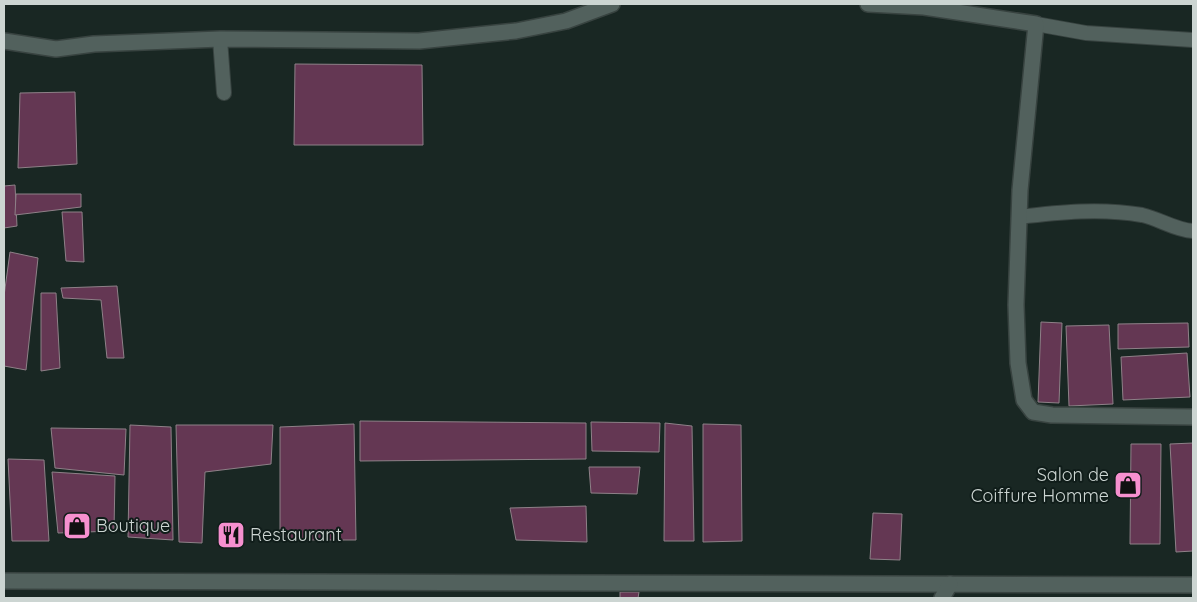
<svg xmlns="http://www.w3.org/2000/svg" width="1197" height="602" viewBox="0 0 1197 602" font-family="Quicksand,sans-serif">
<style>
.building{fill:#643753;stroke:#8e8188}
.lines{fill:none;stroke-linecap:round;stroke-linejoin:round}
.lane-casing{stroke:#384340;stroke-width:16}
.street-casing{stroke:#384340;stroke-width:18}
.lane{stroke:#52615d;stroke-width:14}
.street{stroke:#52615d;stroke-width:15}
.labels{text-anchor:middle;stroke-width:4;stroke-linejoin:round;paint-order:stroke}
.poi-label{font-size:18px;fill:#ccd5d2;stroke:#101d1a;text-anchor:start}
</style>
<rect width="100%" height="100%" fill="#192723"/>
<g class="building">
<path d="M 295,64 L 422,65 L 423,145 L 294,145 Z"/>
<path d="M 75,92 L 77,164 L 18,168 L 20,93 Z"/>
<path d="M 15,185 L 17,226 L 4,228 L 4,186 Z"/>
<path d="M 16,194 L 81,194 L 81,207 L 15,215 Z"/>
<path d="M 62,212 L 82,212 L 84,262 L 66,261 Z"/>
<path d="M 10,252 L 38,258 L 26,370 L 4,366 L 4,296 Z"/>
<path d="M 117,286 L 124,358 L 107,358 L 101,300 L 63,298 L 61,288 Z"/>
<path d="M 41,293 L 56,293 L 60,368 L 41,371 Z"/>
<path d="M 1041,322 L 1062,323 L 1059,403 L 1038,402 Z"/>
<path d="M 1188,323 L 1189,347 L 1118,349 L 1118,324 Z"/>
<path d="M 1109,325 L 1113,404 L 1069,406 L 1066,326 Z"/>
<path d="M 1187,353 L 1190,397 L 1123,400 L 1121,357 Z"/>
<path d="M 360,421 L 586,423 L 586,459 L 360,461 Z"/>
<path d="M 591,422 L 660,423 L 659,452 L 592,451 Z"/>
<path d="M 665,423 L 692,426 L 694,541 L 664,541 Z"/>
<path d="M 354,424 L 356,540 L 280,540 L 280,427 Z"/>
<path d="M 703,424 L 741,425 L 742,541 L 703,542 Z"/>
<path d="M 130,425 L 171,427 L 173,540 L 128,537 Z"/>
<path d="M 176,425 L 273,425 L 271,464 L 205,472 L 202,543 L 179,542 Z"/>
<path d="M 51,428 L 126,429 L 124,475 L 55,468 Z"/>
<path d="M 1193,443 L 1193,551 L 1176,552 L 1170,444 Z"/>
<path d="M 1131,444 L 1161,444 L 1160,544 L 1130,544 Z"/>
<path d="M 8,459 L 44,460 L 49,541 L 12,541 Z"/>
<path d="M 589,467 L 640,467 L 637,494 L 591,493 Z"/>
<path d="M 52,472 L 115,476 L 114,531 L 58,533 Z"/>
<path d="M 586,506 L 587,542 L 516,540 L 510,508 Z"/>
<path d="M 873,513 L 902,514 L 900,560 L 870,559 Z"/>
<path d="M 620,592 L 639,592 L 638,598 L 620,598 Z"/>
</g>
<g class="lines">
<defs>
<g id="lane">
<path d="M 1036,24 L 1086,33 L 1193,40"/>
<path d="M 220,39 L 224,93"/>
<path d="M 1019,217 C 1060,212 1101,208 1142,215 C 1160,219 1175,230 1193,231"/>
</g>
<g id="street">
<path d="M 868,4 L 924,7 L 1036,24 L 1020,190 L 1016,305 L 1018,363 L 1024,400 L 1033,412 L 1052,415 L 1193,417"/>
<path d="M 4,41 L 56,49 L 94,44 L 220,39 L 419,41 L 516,31 L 566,21 L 612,4"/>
<path d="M 4,581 L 1193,585"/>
<path d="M 942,598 L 950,584"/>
</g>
</defs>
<use href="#lane" class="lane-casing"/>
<use href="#street" class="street-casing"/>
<use href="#lane" class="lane"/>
<use href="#street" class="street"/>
</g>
<defs>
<symbol id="shop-square" viewBox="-11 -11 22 22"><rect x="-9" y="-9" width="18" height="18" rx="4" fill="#f690cf" stroke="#101d1a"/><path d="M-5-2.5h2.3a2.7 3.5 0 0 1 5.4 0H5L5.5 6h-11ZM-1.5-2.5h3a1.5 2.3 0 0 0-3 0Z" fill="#111"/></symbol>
<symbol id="restaurant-square" viewBox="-11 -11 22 22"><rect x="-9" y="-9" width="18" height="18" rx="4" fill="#f690cf" stroke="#101d1a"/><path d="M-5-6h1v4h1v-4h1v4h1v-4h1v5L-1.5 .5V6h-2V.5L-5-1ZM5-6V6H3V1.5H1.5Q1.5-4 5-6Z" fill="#111"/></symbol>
</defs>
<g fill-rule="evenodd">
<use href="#shop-square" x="1112" y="469" width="32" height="32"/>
<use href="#shop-square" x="61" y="510" width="32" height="32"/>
<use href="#restaurant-square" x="215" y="519" width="32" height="32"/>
</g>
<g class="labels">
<g class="poi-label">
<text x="1109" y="481" text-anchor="end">Salon de<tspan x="1109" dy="21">Coiffure Homme</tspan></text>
<text x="96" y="532">Boutique</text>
<text x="250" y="541">Restaurant</text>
</g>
</g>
<rect width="1197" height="602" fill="none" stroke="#ccd5d2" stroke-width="10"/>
</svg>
